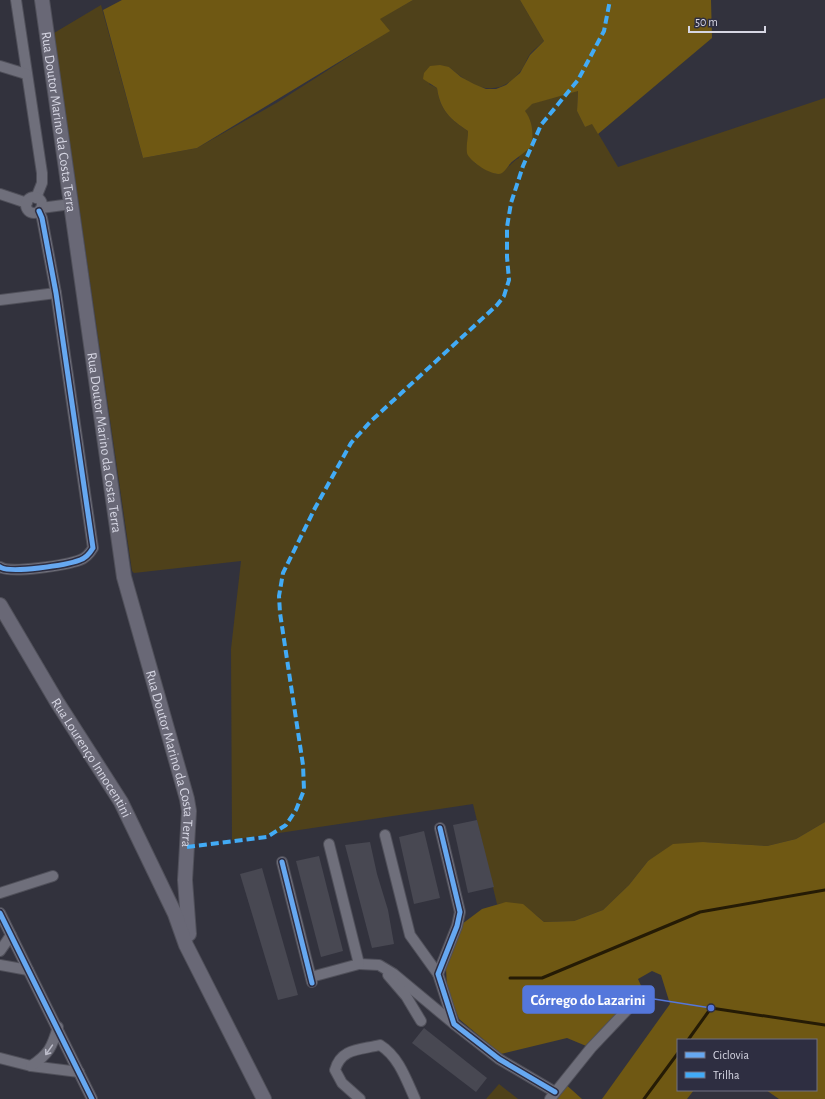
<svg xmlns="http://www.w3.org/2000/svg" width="825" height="1099" viewBox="0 0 825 1099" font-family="'Alegreya Sans',sans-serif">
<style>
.green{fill:#4f411a}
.forest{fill:#6f5813}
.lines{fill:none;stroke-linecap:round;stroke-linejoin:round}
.stream{stroke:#251b05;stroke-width:3}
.building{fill:#484852}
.minor-casing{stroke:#50505a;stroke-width:12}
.secondary-casing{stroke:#50505a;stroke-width:16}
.minor{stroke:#6f6f7b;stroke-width:10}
.secondary{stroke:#696876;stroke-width:14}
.quiet{stroke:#42abf6;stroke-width:4;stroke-dasharray:8 4;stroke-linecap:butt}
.cycleway-casing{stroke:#2e2e41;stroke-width:8}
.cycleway{stroke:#66a8f1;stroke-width:5}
.oneway{stroke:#bcbcc9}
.labels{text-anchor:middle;stroke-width:3.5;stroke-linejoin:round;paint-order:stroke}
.street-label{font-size:14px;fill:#d6d6e3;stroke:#2e2e41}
.leader{fill:none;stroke:#5477db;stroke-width:1.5}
.callout-dot{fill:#5477db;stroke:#2e2e41;stroke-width:1.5}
.callout{fill:#5477db;stroke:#5477db;stroke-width:1.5}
.callout-label{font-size:15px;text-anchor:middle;font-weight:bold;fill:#fff}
</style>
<rect width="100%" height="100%" fill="#32323d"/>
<g class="green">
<path d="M 413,0 L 520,0 L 544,41 C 540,45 534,49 530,54 C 526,60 524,68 519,73 C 496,100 472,87 449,67 L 429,84 L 437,88 C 440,110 450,119 468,131 L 467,152 L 475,163 L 496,174 C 506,172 511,162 519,158 L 525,111 L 531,104 L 578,90 L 577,111 L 585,127 L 592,123 L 618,167 L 825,98 L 825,822 L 796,839 L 767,846 L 703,842 L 648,861 L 629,885 L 603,910 L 574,921 L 544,922 C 533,910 514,901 497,904 L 473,804 L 232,840 L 231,649 L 241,561 L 134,573 L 132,571 L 54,33 L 101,5 L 143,158 L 197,148 L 278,102 L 389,31 L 379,19 Z"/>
<path d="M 499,1084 L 518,1099 L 486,1099 Z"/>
</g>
<g class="forest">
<path d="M 122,0 L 413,0 L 380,19 L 390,31 L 197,148 L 143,158 L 103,10 Z"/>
<path d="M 520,0 L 711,0 L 712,38 L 598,134 L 592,124 L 585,127 L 577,111 L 578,91 L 532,104 L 525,111 C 533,122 533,133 532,146 C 525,152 519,156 513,161 C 509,164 506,170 502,173 C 494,178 469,161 467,153 C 466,146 468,137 468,131 C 450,119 440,110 437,88 L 423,79 L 424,73 L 430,66 L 440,65 L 449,67 L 461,77 L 474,84 L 486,89 L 496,89 L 506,85 L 520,73 L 530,55 L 544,41 Z"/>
<path d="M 825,822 L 825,1099 L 779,1099 L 766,1090 L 816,1090 L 816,1040 L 678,1040 L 678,1090 L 694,1090 L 687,1099 L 602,1099 L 670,1004 L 661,975 L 652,971 L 638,979 L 644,992 L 591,1048 L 567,1038 L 501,1054 L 459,1019 L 447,989 L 446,968 L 462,924 L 482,909 L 506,902 L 523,904 L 544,922 L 574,921 L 603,910 L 629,885 L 648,861 L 673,844 L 703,842 L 767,846 L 796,839 Z"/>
<path d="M 563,1082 L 582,1099 L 550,1099 Z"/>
</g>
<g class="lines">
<g class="stream">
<path d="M 510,978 L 542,978 L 700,912 L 825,890"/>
<path d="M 688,1040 L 711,1008 L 825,1025"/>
<path d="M 644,1099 L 678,1053"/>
</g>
</g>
<g class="building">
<path d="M 477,820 L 494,887 L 468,893 L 453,825 Z"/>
<path d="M 424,831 L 440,898 L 414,904 L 399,837 Z"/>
<path d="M 370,842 L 377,874 L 388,910 L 394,944 L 372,948 L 345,845 Z"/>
<path d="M 319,856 L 343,951 L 321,957 L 296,861 Z"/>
<path d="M 262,868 L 298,995 L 278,1000 L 240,874 Z"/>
<path d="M 424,1028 L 487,1078 L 476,1092 L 412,1043 Z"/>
</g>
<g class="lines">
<defs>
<g id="minor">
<path d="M 16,0 L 42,173 L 42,183 L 36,198"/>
<path d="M 0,66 L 26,74"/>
<path d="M 0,194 L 27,203"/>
<circle cx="34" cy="205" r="8"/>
<path d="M 41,208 L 71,204"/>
<path d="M 0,300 L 56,293"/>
<path d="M 0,567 C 10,574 67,565 80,560 C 86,558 90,553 93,548 L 56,293 L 42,218 L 39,211"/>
<path d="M 440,828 L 460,912 L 457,926 L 438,974 L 454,1024 L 499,1059 L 555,1092"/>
<path d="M 385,835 L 410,935 L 438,974"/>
<path d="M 282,862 L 312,982"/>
<path d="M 0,893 L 53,876"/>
<path d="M 0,913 L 92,1099"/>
<path d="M 0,951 L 11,935"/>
<path d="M 359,964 L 379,965 L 394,974 L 454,1024"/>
<path d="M 0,965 L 28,970"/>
<path d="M 388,975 L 406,996 L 421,1021"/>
<path d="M 311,977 L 359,964 L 329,844"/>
<path d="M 0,1058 L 31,1066 L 79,1072"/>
<path d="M 31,1066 C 49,1054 52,1047 58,1027"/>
<path d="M 360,1099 L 342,1083 L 335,1070 C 341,1048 360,1050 380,1045 C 399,1057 406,1079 415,1099"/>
<path d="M 550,1099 L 591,1048 L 644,992"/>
</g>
<g id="secondary">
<path id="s1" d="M 42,0 L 124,577 L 187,799 L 189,811 L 185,880 L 189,934"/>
<path id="s2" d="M 0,605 L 57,702 L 121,802 L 175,914 L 186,945 L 264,1099"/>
</g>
</defs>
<use href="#minor" class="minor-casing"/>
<use href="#secondary" class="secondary-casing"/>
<use href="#minor" class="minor"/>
<use href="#secondary" class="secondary"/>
<path class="quiet" d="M 187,847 L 267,837 L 286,825 L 296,810 L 304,790 L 303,765 L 280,613 L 279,596 L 283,573 L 315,508 L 351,443 L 371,421 L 497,305 L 504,296 L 509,280 L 507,257 L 507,227 L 511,203 L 523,166 L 541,125 L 578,80 L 604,31 L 610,0"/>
<defs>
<g id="cycleway">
<path d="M 0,567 C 10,574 67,565 80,560 C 86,558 90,553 93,548 L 56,293 L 42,218 L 39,211"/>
<path d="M 440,828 L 460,912 L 457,926 L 438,974 L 454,1024 L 499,1059 L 555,1092"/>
<path d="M 282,862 L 312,983"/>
<path d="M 0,913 L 92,1099"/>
</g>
</defs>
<use href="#cycleway" class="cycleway-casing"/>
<use href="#cycleway" class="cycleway"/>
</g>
<defs><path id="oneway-shaft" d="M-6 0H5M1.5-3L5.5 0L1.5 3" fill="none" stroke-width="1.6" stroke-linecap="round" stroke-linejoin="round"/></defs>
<use class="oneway" href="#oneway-shaft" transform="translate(49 1050) rotate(125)"/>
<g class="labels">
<g class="street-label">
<text dy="5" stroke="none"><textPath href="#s1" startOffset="123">Rua Doutor Marino da Costa Terra</textPath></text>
<text dy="5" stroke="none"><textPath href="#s1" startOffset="447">Rua Doutor Marino da Costa Terra</textPath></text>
<text dy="5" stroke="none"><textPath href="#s2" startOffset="178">Rua Lourenço Innocentini</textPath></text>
<text dy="5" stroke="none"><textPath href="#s1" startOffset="771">Rua Doutor Marino da Costa Terra</textPath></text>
</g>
</g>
<path class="leader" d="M711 1008L654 999"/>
<circle class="callout-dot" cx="711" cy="1008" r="4"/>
<rect class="callout" x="523" y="986" width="131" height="27" rx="4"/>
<g class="callout-label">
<text x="588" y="1005">Córrego do Lazarini</text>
</g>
<rect x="677" y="1039" width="140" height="52" fill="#2e2e41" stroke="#717182"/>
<rect x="685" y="1052" width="20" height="6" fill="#66a8f1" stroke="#717182"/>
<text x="713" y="1059" font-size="12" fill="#d6d6e3">Ciclovia</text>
<rect x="685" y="1072" width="20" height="6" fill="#42abf6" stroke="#717182"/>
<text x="713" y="1079" font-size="12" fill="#d6d6e3">Trilha</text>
<path d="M689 26v6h76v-6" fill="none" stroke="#d6d6e3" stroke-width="2"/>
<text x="695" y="26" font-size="12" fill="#d6d6e3" stroke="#2e2e41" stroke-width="3" paint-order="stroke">50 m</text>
</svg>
